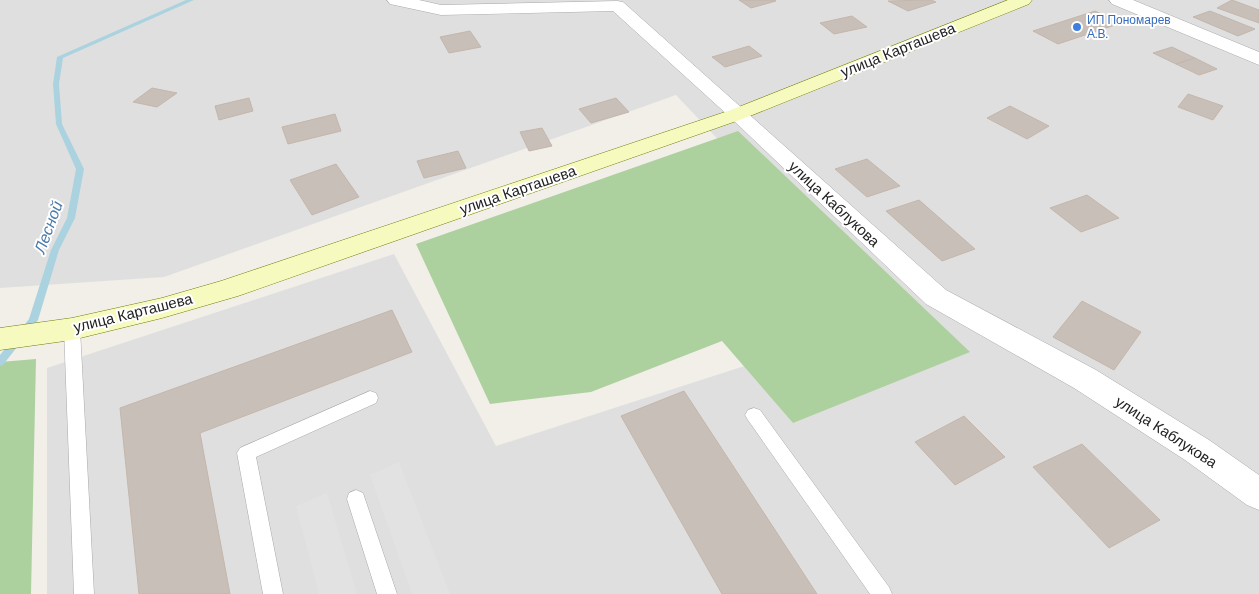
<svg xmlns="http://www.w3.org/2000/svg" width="1259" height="594" viewBox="0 0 1259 594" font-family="'DM Sans',sans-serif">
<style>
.residential{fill:#e0dfdf}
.forest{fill:#add19e}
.parking{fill:#e2e2e2}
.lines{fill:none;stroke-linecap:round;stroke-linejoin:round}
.stream{fill:#aad3df;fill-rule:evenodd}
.building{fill:#c7bfb8;stroke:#c4b6ab}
.service-casing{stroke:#a9a9a9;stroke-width:1}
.minor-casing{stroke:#a9a9a9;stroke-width:1}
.secondary-casing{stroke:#707d05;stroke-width:1}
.service{fill:#fff;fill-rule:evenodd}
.minor{fill:#fff;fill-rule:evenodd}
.secondary{fill:#f7fabf;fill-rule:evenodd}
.shop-dot{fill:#3f7fe0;stroke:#fff;stroke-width:2}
.labels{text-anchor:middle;stroke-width:4;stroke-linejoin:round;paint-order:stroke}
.far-shop-label{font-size:12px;fill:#366cbe;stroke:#fff;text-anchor:start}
.street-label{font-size:15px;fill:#222;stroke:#fff}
.water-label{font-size:16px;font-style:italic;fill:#4a7aab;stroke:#fff}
</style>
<rect width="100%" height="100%" fill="#f2efe9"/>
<path class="residential" d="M 0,0 L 1259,0 L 1259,594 L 47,594 L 47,368 L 394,254 L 496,446 L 760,361 L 883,314 L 676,95 L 164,277 L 0,288 Z"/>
<g class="forest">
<path d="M 738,131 L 970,352 L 793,423 L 722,341 L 591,392 L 490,404 L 416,244 Z"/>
<path d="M 36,359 L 31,594 L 0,594 L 0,362 Z"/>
</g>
<g class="parking">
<path d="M 399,462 L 450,594 L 412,594 L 370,475 Z"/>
<path d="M 327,493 L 357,594 L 319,594 L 296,506 Z"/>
</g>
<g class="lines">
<path class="stream" d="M 186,0 L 194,0 L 63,58 L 59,84 L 62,124 L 84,169 L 75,218 L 59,250 L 38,320 L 3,365 L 0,366 L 0,355 L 29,319 L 51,250 L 67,218 L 76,169 L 56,124 L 53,84 L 57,57 Z"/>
</g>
<g class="building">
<path d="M 739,0 L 775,0 L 776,1 L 751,8 Z"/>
<path d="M 931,0 L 936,2 L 908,11 L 888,1 Z"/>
<path d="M 1232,0 L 1259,10 L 1259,23 L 1217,8 Z"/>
<path d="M 1095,11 L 1121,23 L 1058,44 L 1033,31 Z"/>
<path d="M 1210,11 L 1255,29 L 1238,36 L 1193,17 Z"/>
<path d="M 852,16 L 867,27 L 834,34 L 820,23 Z"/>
<path d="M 470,31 L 481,47 L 449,53 L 440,37 Z"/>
<path d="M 749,46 L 762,56 L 725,67 L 712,57 Z"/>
<path d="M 1172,47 L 1195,58 L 1176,64 L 1153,53 Z"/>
<path d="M 1195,58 L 1217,69 L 1199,75 L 1176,64 Z"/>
<path d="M 152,88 L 177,93 L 157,107 L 133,102 Z"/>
<path d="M 1188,94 L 1223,106 L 1213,120 L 1178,107 Z"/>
<path d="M 249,98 L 253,111 L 219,120 L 215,106 Z"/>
<path d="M 616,98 L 629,112 L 591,123 L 579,109 Z"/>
<path d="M 1010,106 L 1049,126 L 1027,139 L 987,118 Z"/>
<path d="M 335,114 L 341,131 L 288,144 L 282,127 Z"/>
<path d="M 542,128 L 552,146 L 529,151 L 520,132 Z"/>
<path d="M 458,151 L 466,168 L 424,178 L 417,161 Z"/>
<path d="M 867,159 L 900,186 L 867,197 L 835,169 Z"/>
<path d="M 336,164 L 359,197 L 312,215 L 290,180 Z"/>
<path d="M 1087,195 L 1119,218 L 1081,232 L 1050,208 Z"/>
<path d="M 919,200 L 975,249 L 942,261 L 886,211 Z"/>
<path d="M 1082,301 L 1141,332 L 1114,370 L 1053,337 Z"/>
<path d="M 392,310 L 412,352 L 200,433 L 230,594 L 139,594 L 120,408 Z"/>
<path d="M 684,391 L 817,594 L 722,594 L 621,416 Z"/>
<path d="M 964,416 L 1005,457 L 955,485 L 915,442 Z"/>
<path d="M 1082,444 L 1160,520 L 1109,548 L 1033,467 Z"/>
</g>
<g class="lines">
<defs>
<g id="service">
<path d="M 72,323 L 78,325 L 80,329 L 94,594 L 74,594 L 64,329 L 66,325 Z"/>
<path d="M 370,391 L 376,393 L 378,398 L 376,403 L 256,457 L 283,594 L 263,594 L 237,453 L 240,448 Z"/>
<path d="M 754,408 L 760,410 L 889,587 L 892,594 L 870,594 L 748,420 L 745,415 L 748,410 Z"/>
<path d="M 356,490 L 363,493 L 365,499 L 397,594 L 377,594 L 347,499 L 349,493 Z"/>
</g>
<g id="minor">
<path d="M 387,0 L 419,0 L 441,5 L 617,1 L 623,2 L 946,290 L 1096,370 L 1209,440 L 1259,475 L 1259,510 L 1247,505 L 1185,460 L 1074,388 L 926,304 L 731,118 L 613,11 L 441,15 L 390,4 Z"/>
<path d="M 1109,0 L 1133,0 L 1259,52 L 1259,65 L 1112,4 Z"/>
</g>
<path id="secondary" d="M 1008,0 L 1032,0 L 1029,4 L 745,118 L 238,296 L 162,318 L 72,340 L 0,350 L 0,328 L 72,318 L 162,298 L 221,281 L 731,110 Z"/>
</defs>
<use href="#service" class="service-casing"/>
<use href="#minor" class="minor-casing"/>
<use href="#secondary" class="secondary-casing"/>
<use href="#service" class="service"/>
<use href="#minor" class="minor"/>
<use href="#secondary" class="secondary"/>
</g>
<circle class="shop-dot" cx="1077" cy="27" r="5"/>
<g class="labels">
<g class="far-shop-label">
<text x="1087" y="24">ИП Пономарев<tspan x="1087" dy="14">А.В.</tspan></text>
</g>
<g class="street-label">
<text transform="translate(898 50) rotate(-22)" y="5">улица Карташева</text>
<text transform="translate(518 190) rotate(-19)" y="5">улица Карташева</text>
<text transform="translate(834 204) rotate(43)" y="5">улица Каблукова</text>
<text transform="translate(133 313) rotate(-14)" y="5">улица Карташева</text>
<text transform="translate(1166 432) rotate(33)" y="5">улица Каблукова</text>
</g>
<g class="water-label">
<text transform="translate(48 227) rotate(-70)" y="6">Лесной</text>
</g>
</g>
</svg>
